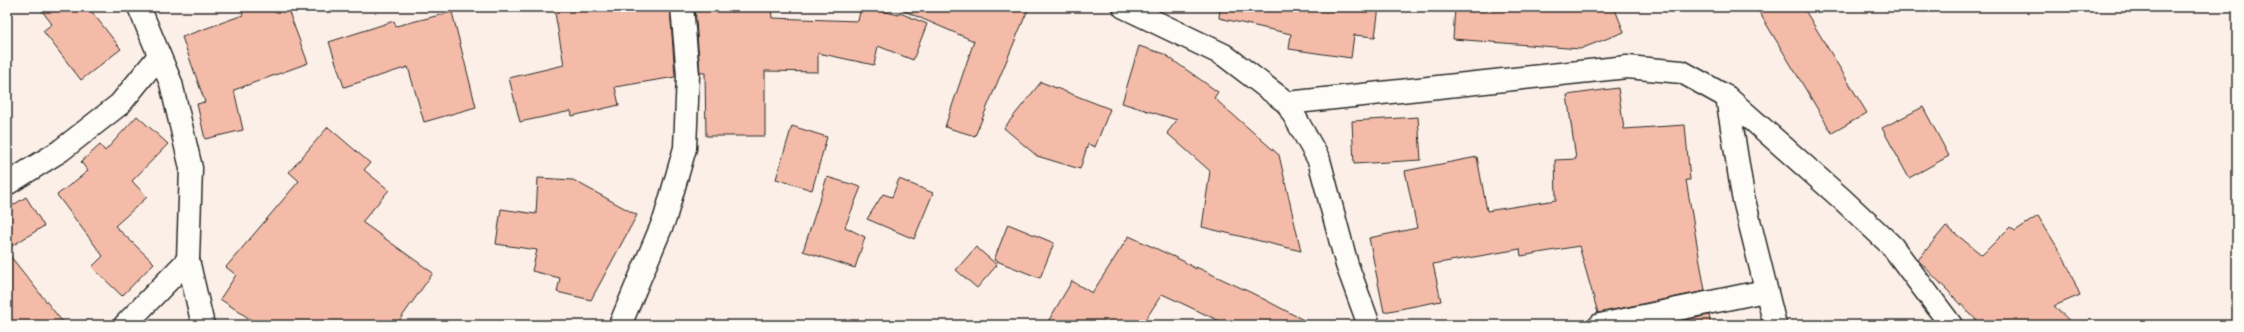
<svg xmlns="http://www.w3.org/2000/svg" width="2244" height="332" viewBox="0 0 2244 332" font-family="Kalam,sans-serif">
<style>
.building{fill:#f4bca8;stroke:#2b2b2b}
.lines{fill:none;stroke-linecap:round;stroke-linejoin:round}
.minor-casing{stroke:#2b2b2b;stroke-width:25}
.minor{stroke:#fdfcf7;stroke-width:22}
</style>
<rect width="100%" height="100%" fill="#fbefe7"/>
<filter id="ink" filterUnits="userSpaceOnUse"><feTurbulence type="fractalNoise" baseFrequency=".025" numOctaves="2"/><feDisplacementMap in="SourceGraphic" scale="8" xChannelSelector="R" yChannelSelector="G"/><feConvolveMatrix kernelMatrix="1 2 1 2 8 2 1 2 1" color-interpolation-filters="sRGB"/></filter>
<g filter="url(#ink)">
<g class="building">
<path d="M 39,7 L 88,7 L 121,49 L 81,80 L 43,31 L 52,24 Z"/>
<path d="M 241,7 L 287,7 L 308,63 L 234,90 L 243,130 L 205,139 L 197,104 L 205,102 L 182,37 L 243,15 Z"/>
<path d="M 554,7 L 670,7 L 675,77 L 615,87 L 619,105 L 572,116 L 571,111 L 520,122 L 509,78 L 564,65 Z"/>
<path d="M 695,7 L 771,7 L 772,18 L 858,21 L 861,7 L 864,7 L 899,15 L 900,13 L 927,24 L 913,60 L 878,46 L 874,65 L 818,53 L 818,72 L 765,71 L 765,136 L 706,136 L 705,73 L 700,73 Z"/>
<path d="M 895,7 L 1029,7 L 975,136 L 945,127 L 974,41 Z"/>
<path d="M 1220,7 L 1379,7 L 1375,37 L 1354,35 L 1351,58 L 1289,49 L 1291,34 L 1219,18 Z"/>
<path d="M 1455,7 L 1614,7 L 1624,32 L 1580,49 L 1453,39 Z"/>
<path d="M 1756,7 L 1803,7 L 1867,113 L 1832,133 Z"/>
<path d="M 452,12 L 476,107 L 424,122 L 408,67 L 344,87 L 329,42 L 394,21 L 396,26 Z"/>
<path d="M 1139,46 L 1164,54 L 1218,92 L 1214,98 L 1279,155 L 1301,251 L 1202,227 L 1210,171 L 1167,133 L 1177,120 L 1122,103 Z"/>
<path d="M 1041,82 L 1110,109 L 1095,147 L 1088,144 L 1080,169 L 1037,156 L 1004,128 Z"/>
<path d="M 1618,88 L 1624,129 L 1685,125 L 1690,180 L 1686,180 L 1705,291 L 1598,313 L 1579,246 L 1521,256 L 1520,249 L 1433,264 L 1441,301 L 1384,312 L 1369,238 L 1417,228 L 1405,171 L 1477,157 L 1487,211 L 1556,200 L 1555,160 L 1576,159 L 1567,95 Z"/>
<path d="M 1923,107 L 1949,156 L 1909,178 L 1882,128 Z"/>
<path d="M 137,116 L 168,144 L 132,181 L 147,197 L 115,226 L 154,263 L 122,296 L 92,267 L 103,256 L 57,195 L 88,171 L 81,162 L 100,145 L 105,151 Z"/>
<path d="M 1418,117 L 1421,160 L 1354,164 L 1352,121 Z"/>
<path d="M 792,126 L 827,137 L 812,190 L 776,179 Z"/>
<path d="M 328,127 L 370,163 L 364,170 L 389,190 L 362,222 L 433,273 L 396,325 L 259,325 L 220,299 L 236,275 L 226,267 L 299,181 L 289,172 Z"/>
<path d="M 827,177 L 861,187 L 845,227 L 865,237 L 855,268 L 803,251 Z"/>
<path d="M 538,178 L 573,180 L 637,215 L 591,300 L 557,292 L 560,278 L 532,271 L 537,250 L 496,244 L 501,209 L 536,214 Z"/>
<path d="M 899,179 L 933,193 L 914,239 L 867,219 L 883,194 L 892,197 Z"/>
<path d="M 26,197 L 44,226 L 7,249 L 7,209 Z"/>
<path d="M 2038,216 L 2065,260 L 2080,295 L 2054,306 L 2074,325 L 1981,325 L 1918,260 L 1946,226 L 1982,255 L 2010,227 L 2015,231 Z"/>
<path d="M 1008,224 L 1054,243 L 1040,278 L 994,260 Z"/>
<path d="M 1129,236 L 1183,261 L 1196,269 L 1196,267 L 1252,293 L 1313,325 L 1228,325 L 1162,294 L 1142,325 L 1046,325 L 1072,281 L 1092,293 Z"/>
<path d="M 976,247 L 997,265 L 977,288 L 956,270 Z"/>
<path d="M 7,252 L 65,325 L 7,325 Z"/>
<path d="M 1709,315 L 1711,325 L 1662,325 Z"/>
</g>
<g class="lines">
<defs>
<g id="minor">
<path d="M 139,7 L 171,83 L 191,168 L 188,260 L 203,325"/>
<path d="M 1124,7 L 1224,55 L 1287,103 L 1319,160 L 1347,265 L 1369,325"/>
<path d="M 1727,97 L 1743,196 L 1775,325"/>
<path d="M 1287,103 L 1627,67 L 1682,72 L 1727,97 L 1842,199 L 1892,246 L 1951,325"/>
<path d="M 7,184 L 60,151 L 120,104 L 159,56"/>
<path d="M 125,325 L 188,260"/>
<path d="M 620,325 L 665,218 L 685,148 L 688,75 L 682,7"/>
<path d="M 1600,325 L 1765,291"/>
</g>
</defs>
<use href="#minor" class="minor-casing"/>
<use href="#minor" class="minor"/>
</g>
</g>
<rect width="2244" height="332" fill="none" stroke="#fdfcf7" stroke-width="24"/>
<rect x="12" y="12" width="2220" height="308" fill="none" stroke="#2b2b2b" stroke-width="1.5" filter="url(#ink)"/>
</svg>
